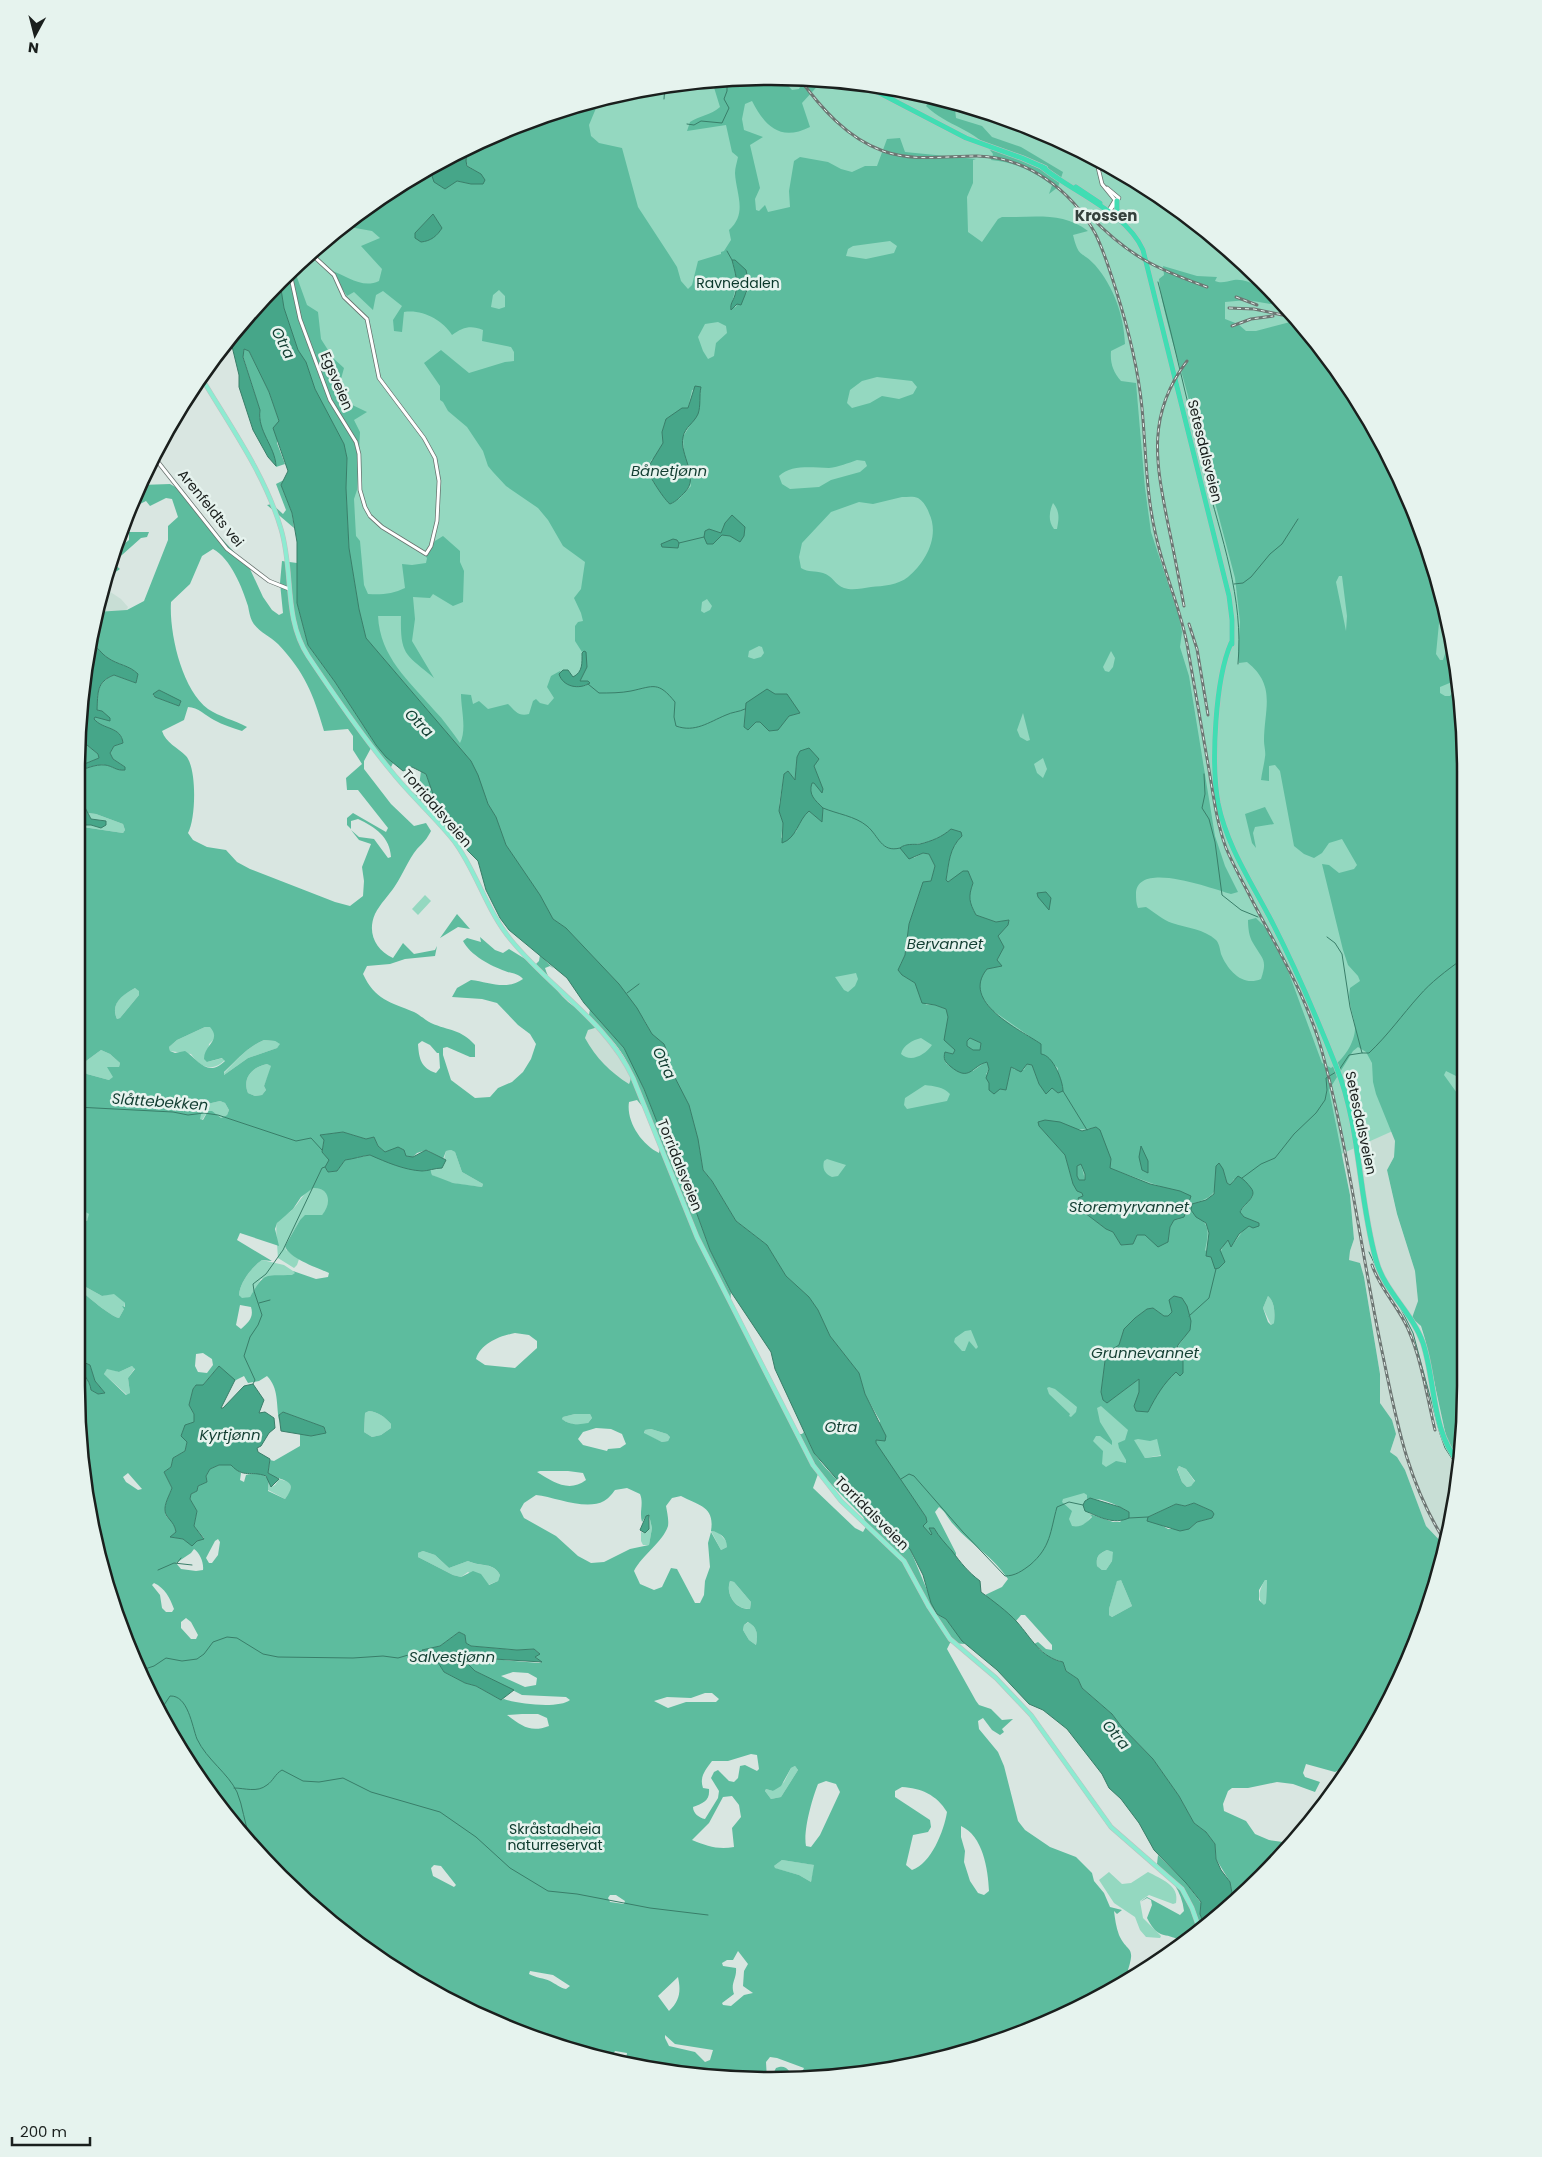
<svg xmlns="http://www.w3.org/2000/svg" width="1542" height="2157" viewBox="0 0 1542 2157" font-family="Poppins,sans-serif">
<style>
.built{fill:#c8ded5}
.green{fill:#94d8c0}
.forest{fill:#5dbc9e;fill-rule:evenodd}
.water{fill:#46a689;stroke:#397e69;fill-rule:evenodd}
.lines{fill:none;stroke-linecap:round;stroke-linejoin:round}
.stream{stroke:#397e69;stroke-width:1}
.secondary-casing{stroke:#68736f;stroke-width:4.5}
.primary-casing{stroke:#bfc0c0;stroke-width:5}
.highway-casing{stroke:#bfc0c0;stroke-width:6}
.secondary{stroke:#fff;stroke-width:3}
.primary{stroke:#8debd1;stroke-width:4}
.highway{stroke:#41ddb3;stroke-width:5}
.rail-casing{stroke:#6d7673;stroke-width:3}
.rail{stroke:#e6f3ee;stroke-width:1;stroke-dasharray:4;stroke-linecap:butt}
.labels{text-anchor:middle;stroke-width:5;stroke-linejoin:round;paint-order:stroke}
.park-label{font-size:14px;fill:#0b382b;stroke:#e6f3ee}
.street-label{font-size:14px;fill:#1a1f1d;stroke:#e6f3ee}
.neighbourhood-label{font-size:15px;font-weight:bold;fill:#35403c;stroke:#e6f3ee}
.water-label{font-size:15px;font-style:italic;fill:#133e32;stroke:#e6f3ee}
.rim{fill:none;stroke:#1a1f1d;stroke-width:2.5}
</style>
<rect width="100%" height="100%" fill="#d9e6e1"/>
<g class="built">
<path d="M 103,587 L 121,599 L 128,607 L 125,614 L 107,615 L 96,611 Z"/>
<path d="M 598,1026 L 609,1035 L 631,1069 L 631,1082 L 629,1084 L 611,1072 L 591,1050 L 585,1038 L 588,1030 Z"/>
<path d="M 1391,1128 L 1395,1141 L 1394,1157 L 1387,1170 L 1397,1215 L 1415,1271 L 1418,1301 L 1415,1312 L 1425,1339 L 1447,1441 L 1454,1455 L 1460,1459 L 1445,1546 L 1426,1526 L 1405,1470 L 1397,1457 L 1390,1452 L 1396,1434 L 1380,1403 L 1380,1374 L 1364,1277 L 1354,1262 L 1349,1260 L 1350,1251 L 1354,1239 L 1350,1195 L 1340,1149 Z"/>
</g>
<g class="green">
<path d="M 816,78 L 951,100 L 1078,148 L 1194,220 L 1293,313 L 1394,464 L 1429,548 L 1460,680 L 1462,1100 L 1272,1185 L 1157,1438 L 1163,1455 L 1145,1458 L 1138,1448 L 1089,1513 L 1092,1516 L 1085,1524 L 1078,1527 L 1009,1579 L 916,1474 L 663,1095 L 358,650 L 263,301 L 313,249 L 423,169 L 547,113 L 680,82 Z"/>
<path d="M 88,813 L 96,814 L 123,824 L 125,830 L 123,833 L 76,826 L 76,825 L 91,825 L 101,828 L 101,820 L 91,819 Z"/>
<path d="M 425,895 L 431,901 L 418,915 L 412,909 Z"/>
<path d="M 135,988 L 140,990 L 139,995 L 120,1018 L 117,1019 C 110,1003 122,995 135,988 Z"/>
<path d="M 205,1027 L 211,1027 L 215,1033 L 215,1038 L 209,1044 L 207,1062 L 223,1058 L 225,1060 C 212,1073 200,1067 191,1054 L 170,1051 L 169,1047 L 177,1040 Z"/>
<path d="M 264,1040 L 275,1041 L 281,1044 L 277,1048 L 248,1058 L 224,1075 L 224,1073 C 237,1060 247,1047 264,1040 Z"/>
<path d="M 101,1050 L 110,1054 L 120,1063 L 119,1067 L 113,1067 L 113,1078 L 109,1080 L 87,1074 L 82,1070 L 82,1064 Z"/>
<path d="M 267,1064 L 272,1066 L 264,1086 L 266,1090 L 262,1095 L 255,1096 L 248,1093 C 242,1078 252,1067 267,1064 Z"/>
<path d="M 220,1101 L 225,1103 L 229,1110 L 227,1115 L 221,1118 L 208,1111 L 202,1120 L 199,1119 L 203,1105 Z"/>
<path d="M 451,1150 L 455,1152 L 462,1172 L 483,1184 L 482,1187 C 465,1185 447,1184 432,1175 L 430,1168 L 442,1167 L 446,1151 Z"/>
<path d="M 318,1187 L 327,1193 L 330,1200 L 327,1210 L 322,1215 L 300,1220 L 285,1246 L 286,1250 L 299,1259 L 297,1265 L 294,1268 L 278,1258 C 278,1253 275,1225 277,1223 C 280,1217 288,1214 292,1210 C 301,1202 304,1188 318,1187 Z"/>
<path d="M 78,1210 L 83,1210 L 90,1214 L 87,1221 L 76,1219 Z"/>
<path d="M 262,1260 L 284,1265 L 296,1273 L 293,1275 L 261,1279 L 250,1297 L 242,1299 L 239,1295 C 240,1282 252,1267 262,1260 Z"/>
<path d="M 84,1286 L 102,1296 L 114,1293 L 125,1303 L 124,1309 L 119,1318 C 110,1316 87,1296 79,1289 Z"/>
<path d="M 1268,1296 C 1275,1302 1275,1314 1274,1323 L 1271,1325 L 1263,1308 Z"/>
<path d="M 132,1366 L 135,1368 L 128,1378 L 130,1393 L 127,1395 L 104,1374 L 107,1368 L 119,1372 Z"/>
<path d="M 369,1411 C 378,1412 385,1417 391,1424 L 391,1428 L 381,1435 L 372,1437 L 364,1432 L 365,1413 Z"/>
<path d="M 575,1414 L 590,1414 L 592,1418 L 587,1424 C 578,1425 569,1425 562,1419 L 563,1417 Z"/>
<path d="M 651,1429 L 667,1434 L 670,1437 L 668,1441 L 662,1442 L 644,1434 L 645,1430 Z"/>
<path d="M 1179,1466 L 1186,1469 L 1195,1482 L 1191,1486 L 1187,1487 L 1182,1482 L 1177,1468 Z"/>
<path d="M 279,1479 L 289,1482 C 293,1489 290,1493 285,1499 L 268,1490 L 269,1484 L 271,1487 L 275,1485 Z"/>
<path d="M 650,1519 L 652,1528 L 649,1545 L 643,1545 L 641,1541 L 641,1532 L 645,1533 L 649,1529 Z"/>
<path d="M 711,1531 L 718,1532 L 727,1542 L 727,1547 L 721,1550 Z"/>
<path d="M 1107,1550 L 1114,1552 L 1112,1561 L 1106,1570 L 1102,1570 L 1097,1566 C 1096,1557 1098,1554 1107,1550 Z"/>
<path d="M 423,1551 L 435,1555 L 449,1568 L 468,1561 C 480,1567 494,1562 500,1575 L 498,1581 L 488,1585 L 468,1572 L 461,1577 L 453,1575 L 418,1557 L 418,1553 Z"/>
<path d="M 1117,1580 L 1121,1580 L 1132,1606 L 1112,1617 L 1109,1615 L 1109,1609 Z"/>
<path d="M 1265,1580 L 1267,1580 L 1266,1603 L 1264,1606 C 1256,1597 1260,1589 1265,1580 Z"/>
<path d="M 730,1581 L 734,1582 L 751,1602 L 750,1609 C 736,1610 725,1594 730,1581 Z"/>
<path d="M 749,1622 C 758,1628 758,1636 756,1645 L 749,1640 L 743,1630 L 744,1625 Z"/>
<path d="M 795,1766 L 798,1770 L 781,1797 L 771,1799 L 765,1791 L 766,1789 L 773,1791 L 784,1782 L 791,1768 Z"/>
<path d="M 782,1860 L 815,1865 L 811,1882 L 799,1875 L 774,1868 L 774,1866 Z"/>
<path d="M 1109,1872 L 1122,1884 L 1131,1883 L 1148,1872 C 1161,1879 1180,1885 1176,1903 L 1173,1904 L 1149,1895 L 1140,1901 L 1143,1918 L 1161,1936 L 1160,1938 L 1146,1937 L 1140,1930 L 1135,1917 L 1114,1903 L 1099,1880 Z"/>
</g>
<g class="forest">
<path d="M 804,78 L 824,79 L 802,103 L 810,127 C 780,142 765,126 752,101 L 745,104 L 742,119 L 744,130 L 763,137 L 750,145 L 760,188 L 755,199 L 756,210 L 759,211 L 765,205 L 768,212 L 790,207 L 789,191 L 794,161 L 800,157 L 828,162 L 841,169 L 852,172 L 865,166 L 877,166 L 887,139 L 900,138 L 905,152 L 976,159 L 973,160 L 973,183 L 967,197 L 968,232 L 982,242 L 998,219 L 1002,217 C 1032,218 1062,211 1088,231 L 1073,235 C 1079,259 1081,250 1095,265 C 1114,287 1124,316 1125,344 L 1111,351 C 1110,363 1113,372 1121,381 L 1136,383 L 1145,488 L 1151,532 L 1179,617 L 1182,632 L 1180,647 L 1189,676 L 1215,836 L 1225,866 L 1238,892 L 1231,894 C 1213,889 1138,860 1136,893 C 1136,899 1136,903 1138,908 L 1146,907 C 1154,912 1163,920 1172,923 C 1187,928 1204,929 1216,940 C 1219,943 1220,949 1221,954 C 1228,971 1243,987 1261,979 C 1268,959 1262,959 1253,943 C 1249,937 1248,927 1248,920 L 1256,918 L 1265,927 L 1287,968 L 1322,1063 L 1331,1068 C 1343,1060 1355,1043 1355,1028 C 1354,1013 1347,1004 1350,988 L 1360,981 L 1358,976 L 1348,965 L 1343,950 L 1322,864 L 1329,865 L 1339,873 L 1354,869 L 1357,865 L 1342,839 L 1329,843 L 1322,853 L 1314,858 L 1304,854 L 1294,846 L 1280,771 L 1275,765 L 1269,766 L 1269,781 L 1261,780 C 1262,772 1264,765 1265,757 C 1266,752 1264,746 1264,741 C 1264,709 1277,686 1247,662 L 1239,663 L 1238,652 L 1240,622 L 1235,578 L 1193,419 C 1187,385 1174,351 1166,317 C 1163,304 1160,293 1159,279 L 1164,275 L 1163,266 L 1197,276 L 1217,277 L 1215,281 C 1222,284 1227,281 1234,280 C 1252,278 1266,293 1276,305 L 1247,300 L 1225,302 L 1225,319 L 1238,324 L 1246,331 L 1256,331 L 1298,320 L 1394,464 L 1429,548 L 1441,601 L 1442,611 L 1439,623 L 1436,654 L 1440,660 L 1443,660 L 1447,648 L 1449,635 L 1458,672 L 1452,682 L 1440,687 L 1440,693 L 1445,696 L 1450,696 L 1460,682 L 1462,1071 L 1460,1078 L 1446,1071 L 1444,1075 L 1462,1100 L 1464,1431 L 1460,1459 L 1454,1455 L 1447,1441 L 1425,1339 L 1421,1326 L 1412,1318 L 1418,1301 L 1415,1271 L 1397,1214 L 1387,1170 L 1394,1157 L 1395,1141 L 1376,1094 L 1373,1082 L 1372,1063 L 1366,1052 L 1358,1047 L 1353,1051 L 1329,1090 L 1350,1195 L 1354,1239 L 1350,1251 L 1349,1260 L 1360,1263 L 1364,1277 L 1380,1374 L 1380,1403 L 1392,1420 L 1396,1434 L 1390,1452 L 1397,1457 L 1405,1470 L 1426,1526 L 1445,1546 L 1438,1577 L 1435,1576 L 1434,1587 L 1394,1693 L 1349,1765 L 1335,1772 L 1306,1764 L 1303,1773 L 1305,1777 L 1320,1782 L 1315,1792 L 1293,1784 L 1277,1782 L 1248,1788 L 1232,1788 L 1228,1791 L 1223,1804 L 1224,1811 L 1246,1821 L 1255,1834 L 1269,1840 L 1290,1843 L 1234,1904 L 1230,1882 L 1216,1859 L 1215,1844 L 1206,1832 L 1194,1823 L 1179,1796 L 1153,1759 L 1121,1726 L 1112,1714 L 1082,1688 L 1078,1679 L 1066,1671 L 1063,1662 L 1049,1657 L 1034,1644 L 1038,1642 L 1046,1649 L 1052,1650 L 1052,1645 L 1025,1615 L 1021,1615 L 1016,1621 L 985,1595 L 1002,1587 L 1008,1579 C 994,1557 971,1545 954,1525 C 948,1519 946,1512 939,1507 L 935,1512 L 956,1553 L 956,1558 L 940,1539 L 934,1528 L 931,1536 L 923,1526 L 927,1522 L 926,1517 L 875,1443 L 880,1421 L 865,1394 L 859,1373 L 830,1336 L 818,1310 L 809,1297 L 786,1276 L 767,1245 L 736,1221 L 712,1181 L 703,1170 L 698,1139 L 689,1105 L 670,1068 L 668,1054 L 664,1044 L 652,1034 L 645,1021 L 619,984 L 566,928 L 553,919 L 540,895 L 506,845 L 496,817 L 488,804 L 471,761 L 366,638 L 359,609 L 349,548 L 346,488 L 347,458 L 344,444 L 315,389 L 306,362 L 298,350 L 284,308 L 280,284 L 294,269 L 307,305 L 318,312 L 321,339 L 333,358 L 344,368 L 338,390 L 346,402 L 367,412 L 354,420 L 360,432 L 357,490 L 354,499 L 356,536 L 360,541 L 364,585 L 368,594 C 381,595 393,594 405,588 L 402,564 L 412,565 L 426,563 L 427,558 L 422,552 L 426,553 L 435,541 L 443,536 L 460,551 L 460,562 L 464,571 L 463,602 L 453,606 L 433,594 L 430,598 L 413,597 L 415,619 L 412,641 L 434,678 C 406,654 400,656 401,616 L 378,616 C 380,657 409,681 434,710 C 444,720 452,732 460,743 C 467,730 461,709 461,694 L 471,695 L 473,704 L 479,701 L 488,709 L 508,704 C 515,711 519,717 529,714 L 533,701 L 536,699 L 540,703 L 548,705 L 554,698 L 547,687 L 551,676 L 560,671 L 561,672 L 559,674 L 585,686 L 589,683 L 588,681 L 580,681 L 587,667 L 584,651 L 582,652 L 575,641 L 575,626 L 578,622 L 583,621 L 581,613 L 574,598 L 581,589 L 585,562 L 563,546 L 548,520 L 538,508 L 506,486 L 493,472 L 488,466 L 483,451 L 467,427 L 448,411 L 443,402 L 440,400 L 440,386 L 424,363 L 441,350 L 469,373 L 505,362 L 514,361 L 514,352 L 511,347 L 482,341 L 483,330 C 471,325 463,327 452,335 C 443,320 422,309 404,312 L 402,332 L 394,331 L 393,320 L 402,306 L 383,291 L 376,295 L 373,310 L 354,292 L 347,296 L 330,270 C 347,276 362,289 379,281 L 382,269 L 361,246 L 380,238 L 372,231 L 344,226 L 429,167 L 434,182 L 445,189 L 456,181 L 471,184 L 481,174 L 468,166 L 466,161 L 467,150 L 547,113 L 599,101 L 589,125 L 591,136 L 599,143 L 622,148 L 638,207 L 670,256 L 677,267 L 681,281 L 688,289 L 692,285 L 698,261 L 721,254 L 721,252 L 724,251 L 731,240 L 729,230 C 748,213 736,194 735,173 C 735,168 737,162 738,157 L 732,152 L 726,125 L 687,131 L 690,122 C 699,116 711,115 720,107 L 712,81 L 782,79 L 792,90 L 799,89 ZM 433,214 L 442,228 C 437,236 431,241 421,242 L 416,238 L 415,233 ZM 890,241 L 897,246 L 894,253 L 866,259 L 846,256 L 848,249 L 853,246 ZM 732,260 C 742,263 752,280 748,290 C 746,295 742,298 741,305 L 737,304 L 736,307 L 731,308 L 737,281 ZM 499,290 L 505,296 L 505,307 L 499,309 L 491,307 L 493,295 ZM 718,322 L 726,326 L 727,333 L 716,343 L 714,356 L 708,359 L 703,351 L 698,337 L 705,324 ZM 877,377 L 912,381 L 917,387 L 913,394 L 899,399 L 882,396 L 870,403 L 852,408 L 847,403 L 850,390 L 862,381 ZM 701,388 L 698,412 L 683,437 L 684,455 L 691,486 L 679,499 L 670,504 C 667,502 649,477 647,472 L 651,460 L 654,458 L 663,443 L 662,432 L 666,419 L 682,409 L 688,408 L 692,390 ZM 857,460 L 865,461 L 867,466 L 860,472 L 831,480 L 819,487 L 790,489 L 782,484 L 779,476 C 792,464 813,468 829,468 C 839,467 848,463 857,460 ZM 902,497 C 907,497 914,496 918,498 C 923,501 927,507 929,513 C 940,536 926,562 908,577 C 898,585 883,586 871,587 C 862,588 853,591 844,588 C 836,586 832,575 823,573 C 814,570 809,573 801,568 L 799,557 L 802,543 L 831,512 L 859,502 L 873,504 ZM 1053,503 C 1060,512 1059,518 1057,529 L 1054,529 C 1048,521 1049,512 1053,503 ZM 1339,576 L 1342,576 L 1347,616 L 1346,631 L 1336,582 ZM 707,599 L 712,606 L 710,610 L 704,613 L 701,611 L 702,602 ZM 759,646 L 762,647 L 764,653 L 761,657 L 754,659 L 748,657 L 749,651 ZM 1111,651 L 1115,658 L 1113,667 L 1109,672 L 1105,671 L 1103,667 ZM 745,709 L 800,713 L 789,716 L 777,730 L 769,731 L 760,722 L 756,722 L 748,730 L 744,727 ZM 1023,713 L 1030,740 L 1027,741 L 1020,737 L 1017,730 ZM 797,757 L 814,766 L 823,789 L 814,782 L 812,783 C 808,795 814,800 823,808 L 822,822 L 809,811 L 802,817 L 796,832 L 781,838 L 783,823 L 779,811 L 779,805 L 784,774 L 788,771 L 795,780 ZM 1043,758 L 1047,769 L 1043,778 L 1037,773 L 1034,764 ZM 951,829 L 962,836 C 949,848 949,863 946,880 L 947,882 L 968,871 L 973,883 C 968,897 969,902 976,915 L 996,922 L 1009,920 L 1008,925 L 998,936 L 1004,947 L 997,960 L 1001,966 L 987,969 L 980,977 L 979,987 L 983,998 L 992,1010 L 1029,1036 L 1041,1054 L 1058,1068 L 1058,1077 L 1063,1088 L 1058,1093 L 1052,1088 L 1039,1084 L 1032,1065 L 1027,1064 L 1024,1070 L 1015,1070 L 1011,1067 L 1006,1090 L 1001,1088 L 986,1074 L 989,1069 L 987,1061 L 973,1071 C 962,1070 938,1069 946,1052 L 953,1054 L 955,1050 L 945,1040 L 948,1017 L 946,1009 L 935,1005 L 926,1005 L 915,983 L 902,975 L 900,965 L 905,955 L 909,924 L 923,882 L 931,881 L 935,866 L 929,854 L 923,853 L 914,858 L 904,845 C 922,844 937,841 951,829 ZM 856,973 L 858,979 L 855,986 L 848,992 L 844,990 L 835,977 ZM 921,1038 L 932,1045 C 925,1055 911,1063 901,1054 C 903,1045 913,1040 921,1038 ZM 925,1085 C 933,1086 944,1087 950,1094 L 947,1101 L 907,1109 L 904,1105 L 905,1098 ZM 1039,1126 C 1058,1127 1078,1132 1096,1127 L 1111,1159 L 1109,1168 L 1165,1188 L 1180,1219 L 1174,1220 L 1170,1227 L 1168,1242 L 1154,1241 L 1145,1235 L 1137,1235 L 1133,1244 L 1121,1245 L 1113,1232 L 1106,1229 L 1085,1213 L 1078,1198 L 1083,1196 L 1082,1193 L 1073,1184 L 1065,1155 ZM 827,1159 L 846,1165 L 838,1176 L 832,1177 C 825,1174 822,1169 824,1161 ZM 1223,1169 L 1227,1183 L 1230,1185 L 1234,1179 L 1253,1196 L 1240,1212 L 1244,1217 L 1259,1223 L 1245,1228 L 1231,1247 L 1228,1240 C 1219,1249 1220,1257 1219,1268 L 1216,1269 L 1211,1257 L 1205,1250 C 1210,1227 1209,1225 1191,1210 L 1192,1204 C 1217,1196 1214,1193 1223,1169 ZM 1174,1296 L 1182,1298 C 1188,1310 1192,1325 1184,1338 C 1181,1343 1178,1345 1176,1352 L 1183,1361 C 1178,1368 1172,1373 1167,1380 C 1159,1390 1154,1400 1148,1411 L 1140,1411 L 1134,1407 L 1139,1392 L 1139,1379 L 1107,1403 L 1103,1400 L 1101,1392 L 1106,1353 L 1119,1345 L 1124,1329 L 1135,1318 L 1147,1309 L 1153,1308 L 1164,1316 L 1168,1316 L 1172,1312 ZM 1268,1296 C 1275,1302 1275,1314 1274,1323 L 1271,1325 L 1268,1322 L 1263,1308 ZM 971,1330 L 978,1347 L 976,1349 L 969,1341 L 965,1351 L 962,1351 L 954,1342 L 955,1338 L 965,1331 ZM 1049,1387 L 1055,1389 L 1077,1407 L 1076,1412 L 1071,1417 L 1069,1416 L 1070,1414 L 1049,1394 L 1047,1388 ZM 1101,1406 L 1128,1430 L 1125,1440 L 1118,1443 L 1119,1448 L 1126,1460 L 1126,1463 L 1116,1461 L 1106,1467 L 1102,1464 L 1103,1451 L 1093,1441 L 1096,1436 L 1100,1436 L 1112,1445 L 1112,1441 L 1100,1422 L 1097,1408 ZM 1138,1439 L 1150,1441 L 1157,1439 L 1161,1456 L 1145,1458 L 1134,1440 ZM 1179,1466 L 1186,1469 L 1195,1481 L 1191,1486 L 1187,1487 L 1182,1482 L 1177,1469 ZM 1084,1493 L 1087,1495 L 1087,1500 C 1098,1495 1119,1506 1129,1512 L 1120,1522 L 1113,1522 L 1090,1514 L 1092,1517 C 1086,1523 1081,1528 1072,1526 L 1069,1519 L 1072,1511 L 1062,1502 L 1063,1499 ZM 1194,1503 L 1212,1511 L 1212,1518 L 1197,1522 L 1189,1529 L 1168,1529 L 1148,1517 L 1176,1504 L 1185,1506 ZM 1107,1550 L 1113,1552 L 1112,1561 L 1106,1570 L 1102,1570 L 1097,1566 C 1096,1557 1098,1554 1107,1550 ZM 1121,1580 L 1132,1606 L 1112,1617 L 1109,1615 L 1109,1609 L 1117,1581 ZM 1265,1580 L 1267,1580 L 1266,1603 L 1264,1605 L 1259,1600 L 1259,1590 Z"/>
<path d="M 932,97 L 958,103 L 955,109 L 956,118 L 982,126 L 992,137 L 1021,147 L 1063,172 L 1058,187 L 1049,194 L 1052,185 C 1031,170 1017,163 991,160 L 993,154 C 978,130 946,126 926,106 Z"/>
<path d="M 244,349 L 249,351 L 269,392 L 279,421 L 277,443 L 285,464 L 276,467 C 273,447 257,431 260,410 L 243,356 Z"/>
<path d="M 284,480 L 281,485 L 292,513 L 294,528 L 267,505 L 272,504 L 283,514 L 286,510 L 276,484 Z"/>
<path d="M 170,484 L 179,489 L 209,525 L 250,569 L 263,597 L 272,610 L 279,615 L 283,613 L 280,583 L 282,561 L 297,563 L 297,603 L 308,645 L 335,682 L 376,745 L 393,763 L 390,769 C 398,778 404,790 416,794 L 419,786 L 421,771 L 426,774 L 433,794 L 429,802 C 440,821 457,833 468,851 C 434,820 402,786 374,749 L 371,748 L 364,761 L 364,769 L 391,804 L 414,826 L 426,823 L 431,831 C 427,839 423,843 417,849 C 408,860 403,874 395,886 C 389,895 380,904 375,914 C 367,932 375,950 393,958 L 403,943 L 414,954 L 435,950 L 437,946 L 435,956 L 405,959 L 390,964 L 367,966 L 363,974 C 375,1000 390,1002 414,1012 C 420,1015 425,1020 431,1023 C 449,1031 461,1029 475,1045 L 475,1057 L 470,1057 L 447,1047 L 443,1048 L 443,1055 L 451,1080 L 475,1098 L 490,1097 L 498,1088 L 512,1082 L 523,1072 L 531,1059 L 536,1044 L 530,1034 L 518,1025 L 497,1003 L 482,999 L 452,997 L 457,988 L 471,980 C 489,982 506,991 523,979 C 518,973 512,974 505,971 C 491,966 470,955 463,941 L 467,938 L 481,942 L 480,937 L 495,950 L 503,953 L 509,949 L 535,965 L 539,961 L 540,955 L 554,969 L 550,966 L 545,968 C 551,988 570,1007 589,1015 L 590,1009 L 624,1048 L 632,1061 L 662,1132 L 671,1161 L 680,1180 L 689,1192 L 710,1250 L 731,1293 C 727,1308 761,1362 769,1377 C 778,1396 786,1415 796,1434 L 802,1434 L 804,1432 L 814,1453 L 823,1465 L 848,1492 L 910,1549 L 937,1614 L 946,1619 L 965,1644 L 950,1643 L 947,1649 L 976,1701 L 979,1705 L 991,1709 L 1002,1720 L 1013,1719 L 1002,1729 L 1004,1732 L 1000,1735 L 992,1730 L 983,1718 L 978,1721 L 979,1729 L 998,1752 L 1004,1766 L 1018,1821 L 1025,1830 L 1050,1847 L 1076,1857 L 1092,1873 L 1094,1881 L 1104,1893 L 1110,1907 L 1122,1910 L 1117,1914 L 1114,1911 C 1115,1919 1116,1927 1119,1935 C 1127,1953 1136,1945 1128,1970 L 1131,1974 L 1078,2009 L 906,2067 L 773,2081 L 773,2074 L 776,2068 C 787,2064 788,2071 795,2078 L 802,2072 L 804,2068 L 777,2058 L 770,2057 L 766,2062 L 767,2080 L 681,2075 L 626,2060 L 627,2053 L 615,2051 L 612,2056 L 505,2028 L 385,1964 L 313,1909 L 193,1772 L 157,1710 L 158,1704 L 152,1700 L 148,1693 L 100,1566 L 76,1386 L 76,1219 L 87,1221 L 89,1214 L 82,1210 L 78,1210 L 76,1214 L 76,826 L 123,833 L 125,830 L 123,824 L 96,814 L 88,813 L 76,790 L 76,772 C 85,769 95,764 105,765 C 113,766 116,771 125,770 L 125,767 L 113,759 L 110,753 L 114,746 L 123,743 C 121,726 103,730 93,719 L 95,716 L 110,720 L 102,711 L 97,710 C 98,693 96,683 114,675 L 136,683 L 138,674 C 129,665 118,665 108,658 C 100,653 99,647 89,643 L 96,612 L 127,610 L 144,601 L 168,540 L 168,526 L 178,517 L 172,499 L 166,498 L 150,506 L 146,501 L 136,506 L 128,515 L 135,500 L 141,496 L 146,486 L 141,485 ZM 213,549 C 231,559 242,587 248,606 C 249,611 250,617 252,621 C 257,631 270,636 278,644 C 305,673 313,693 324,731 L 348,729 L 353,736 L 353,750 L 362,764 L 346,778 L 347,790 L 358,790 L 388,828 L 386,832 L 353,813 L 347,818 L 347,825 L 351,829 L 351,821 L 358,819 C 375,827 390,837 391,857 L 388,858 L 374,839 L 359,837 L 351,830 L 359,840 L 371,844 L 362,867 L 364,881 L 363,896 L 350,906 L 335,902 L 250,869 L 237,862 L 226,850 L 207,847 L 193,840 L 188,833 C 196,819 197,768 186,756 C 177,747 166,743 162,731 L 184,720 L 188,707 C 198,707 206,716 214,720 C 223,725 233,728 242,731 L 247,727 C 234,720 220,717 208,709 C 182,690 169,633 171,602 L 190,584 L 202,556 ZM 159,690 L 181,702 L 179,706 L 155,697 L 153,695 ZM 135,988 L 139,991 L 139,995 L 120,1018 L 117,1019 C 110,1004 122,995 135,988 ZM 205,1027 L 210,1027 C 222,1041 204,1044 204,1059 L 207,1062 L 222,1058 L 225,1061 C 207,1078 199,1060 185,1051 L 175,1053 L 170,1051 L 169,1047 L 177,1040 ZM 598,1027 C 611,1037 638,1067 629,1084 C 610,1072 596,1058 585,1038 L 588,1030 ZM 264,1040 L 275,1041 L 280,1044 L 277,1048 L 248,1058 L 224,1075 L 224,1072 C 237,1060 247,1047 264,1040 ZM 422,1041 L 430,1045 L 437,1053 L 439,1053 L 440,1068 L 436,1073 C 421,1068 419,1059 418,1044 ZM 101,1050 L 110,1054 L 120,1063 L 119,1067 L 107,1067 L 113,1077 L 109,1080 L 87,1074 L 82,1070 L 82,1064 ZM 267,1064 L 271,1066 L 264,1086 L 266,1090 L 262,1095 L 255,1096 L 248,1093 C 242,1078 252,1067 267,1064 ZM 637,1100 C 648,1113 664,1136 659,1153 C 641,1144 626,1121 629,1102 ZM 220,1101 L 225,1103 L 229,1110 L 227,1115 L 221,1118 L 212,1111 L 208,1111 L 203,1120 L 200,1119 L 203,1105 ZM 343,1132 L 366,1139 L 374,1137 L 378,1146 L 385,1152 L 399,1148 L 404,1150 L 405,1156 L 413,1157 L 417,1153 L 427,1150 L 443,1159 L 446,1151 L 451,1150 L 455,1152 L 462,1172 L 483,1184 L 482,1187 L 453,1183 L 432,1175 L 430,1168 L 425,1171 L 410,1169 L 370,1155 L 345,1160 L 337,1171 L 328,1172 L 325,1167 L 330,1160 L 322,1152 L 324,1140 L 321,1135 ZM 313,1188 C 330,1187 332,1204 322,1215 L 305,1215 L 300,1220 L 285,1246 C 288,1258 318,1268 329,1273 L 328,1277 L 316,1279 L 293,1271 L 295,1273 L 292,1275 C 265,1276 265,1271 250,1297 L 242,1298 L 239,1295 C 240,1282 252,1267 262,1260 L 272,1261 L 237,1240 L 240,1233 L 279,1246 L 275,1229 L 277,1223 L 293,1209 L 301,1197 ZM 84,1286 L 102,1296 L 114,1294 L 125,1303 L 125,1307 L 122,1306 L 124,1309 L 119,1318 C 110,1316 87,1296 79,1289 ZM 240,1305 L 251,1307 C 254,1317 249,1322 241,1329 L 236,1325 ZM 515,1333 L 529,1335 L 537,1341 L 537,1348 L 515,1368 L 485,1365 L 476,1359 C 481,1343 500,1336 515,1333 ZM 203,1353 L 212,1359 L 213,1365 L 207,1373 L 198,1372 L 195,1366 L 196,1354 ZM 80,1362 L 83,1362 L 90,1365 L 95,1381 L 105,1393 L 98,1394 L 91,1390 C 90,1379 80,1373 80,1362 ZM 132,1366 L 135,1369 L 128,1378 L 130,1393 L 126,1395 L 104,1374 L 107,1369 L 119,1372 ZM 219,1366 L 234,1381 L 244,1376 L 248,1383 L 259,1381 L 267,1376 C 279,1388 276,1404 279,1420 L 279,1415 L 283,1412 L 324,1427 L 326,1432 L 311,1436 L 300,1433 L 300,1446 L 274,1461 L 270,1460 L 268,1473 C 280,1482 301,1478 285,1499 L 268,1491 L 269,1480 C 262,1472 255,1473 246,1475 L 244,1482 L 240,1480 L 241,1473 L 231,1465 L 219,1465 L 210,1469 L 206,1476 L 207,1482 L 198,1486 L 197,1491 L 191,1494 L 190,1499 L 197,1511 L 194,1526 L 204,1538 L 197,1541 L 192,1545 L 183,1539 L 170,1537 L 176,1532 C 174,1524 173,1523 168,1518 C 160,1510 169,1497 172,1488 L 164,1472 L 171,1467 L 173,1458 L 185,1451 L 187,1442 L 181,1436 L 185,1426 L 194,1422 L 194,1414 L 189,1405 L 193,1389 L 196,1385 L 203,1385 ZM 369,1411 C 378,1412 385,1417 391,1424 L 391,1428 L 381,1435 L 372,1437 L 364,1432 L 365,1413 ZM 575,1414 L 590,1414 L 592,1418 L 588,1423 C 579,1425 569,1425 562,1419 L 563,1417 ZM 596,1428 L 611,1429 L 622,1434 L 626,1444 L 620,1448 L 608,1449 L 607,1451 L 583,1445 L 578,1439 L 583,1432 ZM 651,1429 L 667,1434 L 670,1437 L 668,1441 L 662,1442 L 644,1433 L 645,1430 ZM 540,1471 L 568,1471 L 583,1473 L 586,1480 C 569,1493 553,1482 537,1472 ZM 128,1473 L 142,1489 L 138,1490 L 126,1482 L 123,1477 ZM 818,1474 L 821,1474 L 863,1517 L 867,1525 L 863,1532 L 855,1528 L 813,1488 ZM 627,1488 L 640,1494 C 644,1504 639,1512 642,1522 L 646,1516 L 649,1515 L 652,1528 L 649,1545 L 630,1549 L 604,1562 L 591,1563 L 578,1556 L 556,1536 L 524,1518 L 520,1510 L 524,1503 L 536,1495 C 555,1497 586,1511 604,1501 C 608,1499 612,1494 615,1490 ZM 681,1496 C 699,1506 715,1506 711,1531 C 720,1532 727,1538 727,1547 L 721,1550 L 711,1532 L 708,1543 L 710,1567 L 705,1581 L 704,1595 L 700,1603 L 695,1603 L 677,1569 L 671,1568 L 662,1587 L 654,1590 L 640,1584 L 634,1571 C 642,1555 663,1542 668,1526 C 669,1520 667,1512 666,1506 L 672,1498 ZM 218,1539 L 220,1542 L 218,1555 L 212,1563 L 209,1563 L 206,1558 L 215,1541 ZM 194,1549 C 200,1553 204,1563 203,1570 L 196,1571 L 181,1569 L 176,1563 L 191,1553 ZM 423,1551 L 435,1555 L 449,1568 L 468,1561 C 481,1567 494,1562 500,1575 L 498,1581 L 489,1585 L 481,1574 L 473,1571 L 461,1577 L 453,1575 L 418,1557 L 418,1553 ZM 730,1581 L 734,1582 L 751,1602 L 750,1609 C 736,1610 725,1594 730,1581 ZM 154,1583 C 165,1588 170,1598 174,1609 L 172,1612 L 166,1612 L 162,1608 L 160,1595 L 152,1585 ZM 186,1618 L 191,1622 L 198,1635 L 196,1639 L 191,1639 L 181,1628 L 181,1622 ZM 748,1622 C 758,1627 758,1636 756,1645 L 749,1640 L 743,1630 L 744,1625 ZM 459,1632 L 465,1635 L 466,1643 L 471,1646 L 517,1650 L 534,1649 L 539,1653 L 535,1657 L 542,1662 L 539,1663 L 478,1658 L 467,1663 L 475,1671 L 522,1695 L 566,1697 L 570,1700 C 559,1709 517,1704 504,1699 L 501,1700 L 476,1686 L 465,1683 L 444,1672 L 437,1661 L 422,1650 L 440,1646 ZM 513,1672 L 528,1673 L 537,1678 L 536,1685 L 525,1687 L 501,1676 ZM 705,1693 L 712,1693 L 719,1699 L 716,1702 L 686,1702 L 668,1708 L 654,1701 L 667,1697 L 691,1698 ZM 522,1714 L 538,1714 L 547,1718 L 549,1726 C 530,1733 522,1726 507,1715 ZM 751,1754 L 757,1755 L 759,1769 L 757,1771 L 745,1765 L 740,1766 L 738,1778 L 734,1782 L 729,1781 L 718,1770 L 714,1772 L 711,1778 L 719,1791 L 718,1798 L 705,1819 C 699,1818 693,1813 693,1807 C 703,1803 710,1801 709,1789 L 703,1788 C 699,1777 706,1769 712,1761 L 728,1761 ZM 795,1766 L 798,1770 L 781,1797 L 771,1799 L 765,1791 L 766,1789 L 773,1791 L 781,1786 L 791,1768 ZM 826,1781 L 836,1784 L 840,1792 L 820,1835 L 811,1847 L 806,1846 C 803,1831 812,1799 818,1784 ZM 902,1787 C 921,1788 937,1795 947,1812 C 944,1831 931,1864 912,1870 L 906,1865 L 913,1835 L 928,1832 L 931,1827 L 930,1820 L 895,1797 L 895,1791 ZM 732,1796 L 739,1805 L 741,1817 L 732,1828 L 734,1847 C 718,1850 707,1846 692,1840 L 709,1823 L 723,1797 ZM 961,1826 C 983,1836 988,1869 989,1891 L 984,1895 L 978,1893 L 970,1881 L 964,1862 L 965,1851 L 961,1837 ZM 782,1860 L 814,1865 L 811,1882 L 799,1875 L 775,1868 L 774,1866 ZM 434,1865 L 441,1866 L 456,1885 L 454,1887 L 433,1876 L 431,1868 ZM 610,1895 L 616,1895 L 625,1901 L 624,1904 L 610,1902 L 608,1898 ZM 738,1951 L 748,1964 L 744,1971 L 743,1986 L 753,1993 L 744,1995 L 731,2006 L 723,2005 L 722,2003 L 734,1994 C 730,1983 737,1979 736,1968 L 723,1966 L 722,1963 L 727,1960 L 733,1960 ZM 530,1971 L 553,1975 L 570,1986 L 566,1989 C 560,1988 556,1984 550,1981 C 544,1978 536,1978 529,1974 ZM 678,1977 C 681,1991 680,2001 669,2011 L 658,1996 ZM 665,2035 L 675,2044 L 713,2050 L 710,2060 L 705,2062 L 695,2052 L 669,2046 L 665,2038 Z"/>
<path d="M 129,532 L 149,532 L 147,537 L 141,538 L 113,563 L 120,569 L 105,579 L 112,553 L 129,540 Z"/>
<path d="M 79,741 L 87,745 L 98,754 L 99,758 L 77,767 Z"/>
<path d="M 1265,807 L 1274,824 L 1255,827 L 1253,833 L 1256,848 L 1252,843 L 1245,814 Z"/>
<path d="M 457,914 L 470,929 L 458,927 L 440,938 Z"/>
<path d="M 970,1038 L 981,1043 L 980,1051 L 973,1050 L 967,1046 L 967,1041 Z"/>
<path d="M 1081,1164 L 1085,1180 L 1079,1180 L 1077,1176 L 1077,1166 Z"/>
<path d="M 1158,1855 L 1186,1883 L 1201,1903 L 1200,1914 L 1204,1925 L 1181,1941 C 1164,1931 1159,1941 1147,1918 L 1152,1905 L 1151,1900 L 1147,1898 L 1140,1902 L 1147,1897 L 1180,1915 L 1184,1911 C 1182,1891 1170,1877 1157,1864 Z"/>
</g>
<g class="water">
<path d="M 467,150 L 466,161 L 467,166 L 481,174 L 485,180 L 483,184 L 471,184 L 457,181 L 445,189 L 434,182 L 429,167 Z"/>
<path d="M 433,214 L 442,228 C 437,236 431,241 421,242 L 415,238 L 415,233 Z"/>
<path d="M 732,260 L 735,260 L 746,270 L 749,285 L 741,305 L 737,304 L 731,310 C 730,303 733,302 735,295 C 739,283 735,272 732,260 Z"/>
<path d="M 280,283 L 284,308 L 298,350 L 306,362 L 315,389 L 344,444 L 347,458 L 346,488 L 349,548 L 359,609 L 366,638 L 471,761 L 478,775 L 488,804 L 496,817 L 506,845 L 540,895 L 553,919 L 566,928 L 619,984 L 637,1008 L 652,1034 L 664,1044 L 668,1054 L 670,1068 L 689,1105 L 698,1139 L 703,1170 L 712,1181 L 736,1221 L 767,1245 L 786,1276 L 809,1297 L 818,1310 L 830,1336 L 859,1373 L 865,1394 L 886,1436 L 885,1441 L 876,1440 L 876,1443 L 926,1517 L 927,1522 L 923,1526 L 931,1535 L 932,1534 L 929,1528 L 934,1528 C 939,1537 945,1543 952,1551 C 961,1563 968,1572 980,1581 L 981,1592 C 993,1601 1007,1611 1017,1622 C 1032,1639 1040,1657 1063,1662 L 1066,1671 L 1078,1679 L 1082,1688 L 1112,1714 L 1121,1726 L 1153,1759 L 1179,1796 L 1194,1823 L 1206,1832 L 1215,1844 L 1216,1859 L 1221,1870 L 1230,1882 L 1234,1904 L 1204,1925 L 1200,1914 L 1201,1902 L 1186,1883 L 1154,1850 L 1139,1823 L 1121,1799 L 1109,1788 L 1102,1774 L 1067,1729 L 1043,1710 L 1029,1704 L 997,1670 L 962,1641 L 946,1619 L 937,1614 L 931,1603 L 923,1575 L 910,1549 L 848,1492 L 814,1453 L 775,1369 L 771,1352 L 731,1292 L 710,1250 L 689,1192 L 680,1180 L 644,1089 L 624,1048 L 584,1003 L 567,978 L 509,930 L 500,918 L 486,890 L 478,861 L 468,851 L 459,837 L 437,816 L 429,802 L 433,794 L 426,774 L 412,767 L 403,771 L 386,757 L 376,745 L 335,682 L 308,645 L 297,603 L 297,542 L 292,513 L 281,485 L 288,471 L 273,428 L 279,421 L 269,392 L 249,351 L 244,349 L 243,357 L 260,410 C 257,431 275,446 276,466 L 268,457 L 253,430 L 239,387 L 239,375 L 230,338 Z"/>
<path d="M 695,386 L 701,387 C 699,395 701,406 698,414 C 694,423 685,427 683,437 C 679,455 700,477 685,492 C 680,497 677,501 670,504 C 666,502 648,475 647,469 L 663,443 L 662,432 L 666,419 L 682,408 L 688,408 Z"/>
<path d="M 732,515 L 745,527 L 744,536 L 740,542 L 730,536 L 722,535 L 713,544 L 707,544 L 704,537 L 705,531 L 709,529 L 721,533 L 725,523 Z"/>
<path d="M 673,539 L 677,540 L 679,543 L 678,548 L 662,547 L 661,544 Z"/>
<path d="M 89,643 C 99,647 100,653 108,658 C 118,665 129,665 138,674 L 136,683 L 114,675 C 96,682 98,693 97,710 L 102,711 L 110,718 L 110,721 L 95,717 L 94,719 C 103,730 121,726 123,743 L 114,746 L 110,753 L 113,759 L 125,767 L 125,770 C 116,771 113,766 105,765 C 95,764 85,769 76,772 L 77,767 L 99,758 L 98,754 L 87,745 L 79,741 Z"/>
<path d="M 584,651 L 586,652 L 587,667 L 580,681 L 588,681 L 590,683 C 579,690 563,687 559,674 L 563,670 L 568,670 L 573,677 C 583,672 582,663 582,653 Z"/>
<path d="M 767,689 L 775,694 L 787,694 L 800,713 L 789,716 L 778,730 L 769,731 L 760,722 L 756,722 L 748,730 L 744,727 L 746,703 Z"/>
<path d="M 159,690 L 181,701 L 179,706 L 155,697 L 153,694 Z"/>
<path d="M 809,748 L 819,759 L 814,766 L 823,789 L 822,793 L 814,783 L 812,783 C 808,795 815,800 823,808 L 822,822 L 809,811 C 798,820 797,838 782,843 L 783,823 L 779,811 L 784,774 L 788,771 L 795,780 L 797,757 L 800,751 Z"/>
<path d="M 76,790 L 91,819 L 106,821 L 106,825 L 101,828 L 91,825 L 76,825 Z"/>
<path d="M 951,829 L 961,832 L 962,836 C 949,848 949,863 946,880 L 948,882 L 963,871 L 968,871 L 973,883 C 968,897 969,902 976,915 L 996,922 L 1009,920 L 1008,925 L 998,936 L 1004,947 L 997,960 L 1002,966 L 987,969 C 960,1002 1019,1029 1041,1044 L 1041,1054 C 1053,1055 1063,1081 1063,1091 L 1058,1093 L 1052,1088 L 1046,1094 L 1039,1084 L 1032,1065 L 1027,1064 L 1021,1072 L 1011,1067 L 1006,1090 L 1000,1089 L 994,1094 L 989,1090 L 989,1083 L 986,1078 L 989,1069 L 987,1062 C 971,1066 970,1083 950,1066 C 945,1062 943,1059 945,1052 L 953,1054 L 955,1050 L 944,1040 L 948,1017 L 946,1009 L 935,1005 L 922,1003 L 915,983 L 902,975 L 898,970 L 905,955 L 909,924 L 923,882 L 931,881 L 935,866 L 929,854 L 923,853 L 909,859 L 900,848 C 906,843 913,845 920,844 C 932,841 942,837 951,829 ZM 970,1038 L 981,1043 L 980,1050 L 973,1050 L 967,1046 L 967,1041 Z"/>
<path d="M 1046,892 L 1051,898 L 1049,910 L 1038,897 L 1037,893 Z"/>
<path d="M 1045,1120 L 1060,1122 L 1082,1131 L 1096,1127 L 1100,1130 L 1111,1159 L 1110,1168 L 1150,1184 L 1180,1191 L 1191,1196 L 1184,1217 L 1174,1220 L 1170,1227 L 1168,1242 L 1158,1247 L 1145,1235 L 1137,1235 L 1133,1244 L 1121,1245 L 1113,1232 L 1106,1229 L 1085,1213 L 1078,1198 L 1083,1196 L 1082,1193 L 1077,1191 L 1073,1184 L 1065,1155 L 1039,1126 L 1038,1122 ZM 1081,1164 L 1085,1174 L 1085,1180 L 1079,1180 L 1077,1176 L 1077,1166 Z"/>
<path d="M 343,1132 L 366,1139 L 374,1137 L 378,1146 L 385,1152 L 398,1147 L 404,1150 L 406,1156 L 413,1157 L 426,1150 L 446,1160 L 442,1168 C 435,1168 428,1171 422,1171 C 404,1170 386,1162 370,1155 C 362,1156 353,1159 345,1160 L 337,1171 L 328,1172 L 325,1167 L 329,1160 L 322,1152 L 324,1140 L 320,1135 Z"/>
<path d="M 1141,1146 L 1148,1161 L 1148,1173 L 1142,1170 L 1139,1157 Z"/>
<path d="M 1219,1163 L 1223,1169 L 1227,1183 L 1230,1185 L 1238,1176 C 1244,1179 1247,1183 1251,1188 C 1258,1197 1244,1203 1240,1212 L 1244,1217 L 1259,1223 L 1259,1226 L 1253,1228 L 1249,1226 L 1239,1234 L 1231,1247 L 1228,1240 L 1220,1250 L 1225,1262 L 1219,1268 L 1215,1269 L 1211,1257 L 1206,1256 L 1209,1233 L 1206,1223 L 1196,1217 L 1191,1210 L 1192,1204 L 1206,1200 L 1214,1194 L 1216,1166 Z"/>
<path d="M 1174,1296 L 1182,1298 L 1187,1306 L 1191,1321 L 1190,1330 L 1178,1345 L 1176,1352 L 1183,1361 L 1183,1373 L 1180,1376 L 1176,1372 C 1164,1383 1156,1396 1148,1412 L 1136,1411 L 1134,1406 L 1139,1392 L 1139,1379 L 1107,1403 L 1103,1400 L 1101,1392 L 1106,1353 L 1119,1345 L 1124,1329 L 1135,1318 L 1147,1309 L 1153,1308 L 1164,1316 L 1168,1316 L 1172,1312 L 1169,1300 Z"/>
<path d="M 79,1362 L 83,1362 L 90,1365 L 95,1381 L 105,1393 L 98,1394 L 91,1390 C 90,1379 80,1373 79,1362 Z"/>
<path d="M 219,1366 L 235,1380 L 221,1408 L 223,1408 L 244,1386 L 253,1384 L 264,1400 L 259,1413 L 265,1412 L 274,1418 L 275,1428 L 269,1433 L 261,1446 L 257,1448 L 258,1452 L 270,1459 L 268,1473 L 279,1479 L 271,1487 L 266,1476 C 250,1470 244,1479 231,1465 L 219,1465 L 210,1469 L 206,1476 L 207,1482 L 198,1486 L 197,1491 L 191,1494 L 190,1499 L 197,1511 L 194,1526 L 204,1539 L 197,1541 L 192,1546 L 183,1539 L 170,1537 L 176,1532 C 174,1520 166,1519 165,1511 C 164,1504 170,1494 172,1488 L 164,1472 L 171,1467 L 173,1458 L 185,1451 L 187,1442 L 181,1436 L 185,1425 L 194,1422 L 194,1414 L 189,1405 L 193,1389 L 196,1385 L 203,1385 Z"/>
<path d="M 283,1412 L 324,1427 L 326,1433 L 311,1436 L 281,1431 L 279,1415 Z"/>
<path d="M 1090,1498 L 1120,1507 L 1129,1512 L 1129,1518 C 1113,1525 1100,1517 1085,1511 L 1083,1505 L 1085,1501 Z"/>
<path d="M 1194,1503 L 1212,1511 L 1214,1514 L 1212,1518 L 1197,1522 L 1189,1529 L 1180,1531 L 1147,1521 L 1148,1517 L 1176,1504 L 1185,1506 Z"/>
<path d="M 649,1515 L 649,1529 L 645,1533 L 640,1530 L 646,1516 Z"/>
<path d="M 459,1632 L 465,1635 L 466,1643 L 471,1646 L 517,1650 L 534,1649 L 540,1654 L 535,1657 L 542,1662 L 478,1658 L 467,1663 L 475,1671 L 514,1690 L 501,1700 L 476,1686 L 465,1683 L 444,1672 L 437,1661 L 422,1650 L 440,1646 Z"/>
</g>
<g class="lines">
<g class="stream">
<path d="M 664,99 L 665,86"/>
<path d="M 687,124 L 694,125 L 701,121 L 722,123 L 729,108 L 724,99 L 727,91 L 727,81"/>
<path d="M 727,251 L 732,260"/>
<path d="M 1158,282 C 1175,346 1189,410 1205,474 C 1221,538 1244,597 1238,664"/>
<path d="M 679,543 L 704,537"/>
<path d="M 1234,584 L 1243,583 L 1251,577 L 1270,554 L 1282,544 L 1298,519"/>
<path d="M 588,684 L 599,693 C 609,693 621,693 631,691 C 654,686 658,681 675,702 L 674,717 L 676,726 C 695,733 709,722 726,715 C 732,712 739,712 745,709"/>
<path d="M 1204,774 L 1205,794 L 1202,808 L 1209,819 L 1215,842 L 1222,895 L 1241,910 L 1258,917"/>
<path d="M 823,808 C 837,814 855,816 867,826 C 879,836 881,853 900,848"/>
<path d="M 1327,937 L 1335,943 L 1342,954 L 1350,1007 L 1362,1053 L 1369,1053 C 1388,1035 1402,1015 1419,996 C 1431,982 1446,971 1461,960"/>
<path d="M 627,993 L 639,984"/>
<path d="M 1339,1070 L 1349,1055 L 1362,1053"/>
<path d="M 1063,1091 L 1087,1130"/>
<path d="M 76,1107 L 173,1112 L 188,1115 L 204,1113 L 218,1115 L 296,1141 L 311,1138 L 322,1150"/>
<path d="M 1242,1178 L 1261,1164 L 1275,1158 L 1294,1134 L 1316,1113 L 1325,1100 L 1327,1090 L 1326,1078 L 1336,1072"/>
<path d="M 1369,1252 L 1376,1267"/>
<path d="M 259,1303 L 270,1300"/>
<path d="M 1400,1307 L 1413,1333 L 1440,1434 L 1445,1448 L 1458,1468"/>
<path d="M 1189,1316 L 1209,1298 L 1216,1269"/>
<path d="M 253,1384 L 255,1380 L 244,1356 L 250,1337 L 258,1325 L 262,1315 L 254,1291 L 253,1284 L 266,1274 L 283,1250 L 322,1168 L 325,1167"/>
<path d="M 901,1479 L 909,1474 L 914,1476 L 963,1532 L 1005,1576 C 1015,1576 1022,1571 1030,1565 C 1051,1547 1050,1532 1057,1507 L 1069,1502 L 1083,1505"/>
<path d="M 1129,1518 L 1148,1517"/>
<path d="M 177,1563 L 181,1558"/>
<path d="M 158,1570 L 174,1563 L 192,1565"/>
<path d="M 139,1671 L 154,1666 L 166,1658 L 182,1661 L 197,1659 L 204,1654 L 213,1642 L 227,1637 L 237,1638 L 263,1654 L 278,1657 L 353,1658 L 383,1656 L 398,1658 L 422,1651"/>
<path d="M 156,1707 L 164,1705 L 170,1696 C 188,1695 192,1726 197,1739 C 207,1760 228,1773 237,1792 C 243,1806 244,1823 250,1837"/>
<path d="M 234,1788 C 245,1788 257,1793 267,1785 C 273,1781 275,1774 282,1770 L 303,1781 L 319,1782 L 343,1778 L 371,1792 L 440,1812 L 476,1837 L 510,1868 L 548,1891 L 577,1894 L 650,1908 L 708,1915"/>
</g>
<defs>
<g id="secondary">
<path d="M 1096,159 L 1102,184 L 1115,200 L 1108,212"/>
<path d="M 1107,188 L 1119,198 L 1109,212"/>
<path d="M 290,273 L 300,319 L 330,400 L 356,442 L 359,454 L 360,490 L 365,507 L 370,516 L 382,527 L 426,554 L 431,546 L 437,521 L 439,481 L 435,458 L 424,438 L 379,378 L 367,319 L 344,297 L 334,275 L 309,252"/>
<path d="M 154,457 L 227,549 L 269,581 L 289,589"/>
</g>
<path id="primary" d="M 201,377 C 230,426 265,474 281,529 C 294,572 283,617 308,656 C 334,695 362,736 392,772 C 411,796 435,817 454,841 C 477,872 486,910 511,940 C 550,988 606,1021 633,1078 L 697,1237 L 813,1465 L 841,1501 L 904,1561 L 929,1607 L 950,1639 L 996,1678 L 1031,1715 L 1111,1827 L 1182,1889 L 1192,1908 L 1199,1928"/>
<g id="highway">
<path d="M 866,86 L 966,138 L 1022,158 L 1045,168"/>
<path d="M 1042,167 C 1074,193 1126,212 1143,250 L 1229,596 L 1232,620 L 1232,644"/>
<path d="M 1076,187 L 1100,203"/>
<path d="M 1117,201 L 1117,210 L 1121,218"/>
<path d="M 1231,643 C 1215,680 1211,763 1218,803 C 1227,847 1252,883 1272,922 C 1296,969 1317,1018 1336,1066 C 1361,1128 1358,1196 1376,1260 C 1384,1291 1412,1312 1423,1343 C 1436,1383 1431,1430 1459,1463"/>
</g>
</defs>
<use href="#secondary" class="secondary-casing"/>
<use href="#primary" class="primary-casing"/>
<use href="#highway" class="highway-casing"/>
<use href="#secondary" class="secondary"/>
<use href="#primary" class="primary"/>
<use href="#highway" class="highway"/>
<defs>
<g id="rail">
<path d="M 799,78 C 821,108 847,138 883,151 C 914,162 945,156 977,156 C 1027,157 1071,190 1095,233 C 1104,251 1110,271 1116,290 C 1128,328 1138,367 1142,408 C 1146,450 1146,495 1156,536 C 1164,573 1180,607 1187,644 C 1194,684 1201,724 1208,764 C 1213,792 1216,821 1226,848 C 1234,867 1244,884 1253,902 C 1280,953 1310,1003 1324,1059 C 1350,1157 1362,1258 1383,1356 C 1397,1424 1408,1484 1446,1543"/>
<path d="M 1089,215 C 1129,256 1154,268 1207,287"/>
<path d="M 1236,297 L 1257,305"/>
<path d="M 1229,308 L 1254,309 L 1297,318"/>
<path d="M 1232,326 L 1251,319 L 1273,316"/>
<path d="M 1184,606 C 1179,579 1174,552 1168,524 C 1156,463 1146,415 1187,361"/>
<path d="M 1189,624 L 1197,649 L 1208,715"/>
<path d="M 1372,1265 C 1380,1289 1398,1306 1408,1329 C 1422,1361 1427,1397 1435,1430"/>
</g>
</defs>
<use href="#rail" class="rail-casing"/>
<use href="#rail" class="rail"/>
</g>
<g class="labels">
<g class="park-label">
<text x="738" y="288">Ravnedalen</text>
<text x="555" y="1834">Skråstadheia<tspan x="555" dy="16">naturreservat</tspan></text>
</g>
<g class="street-label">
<text transform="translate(337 381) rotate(67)" y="5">Egsveien</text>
<text transform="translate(1205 451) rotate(76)" y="5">Setesdalsveien</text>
<text transform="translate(211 508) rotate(51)" y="5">Arenfeldts vei</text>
<text transform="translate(437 808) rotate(49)" y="5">Torridalsveien</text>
<text transform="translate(1361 1123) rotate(78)" y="5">Setesdalsveien</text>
<text transform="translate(680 1165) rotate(68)" y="5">Torridalsveien</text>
<text transform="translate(872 1513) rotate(45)" y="5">Torridalsveien</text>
</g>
<g class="neighbourhood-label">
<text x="1106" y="221">Krossen</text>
</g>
<g class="water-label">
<text transform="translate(283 343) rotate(63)" y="5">Otra</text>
<text x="669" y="476">Bånetjønn</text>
<text transform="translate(419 723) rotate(44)" y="5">Otra</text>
<text x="945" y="949">Bervannet</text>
<text transform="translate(664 1063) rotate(64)" y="5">Otra</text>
<text transform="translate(160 1102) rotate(4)" y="5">Slåttebekken</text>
<text x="1129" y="1212">Storemyrvannet</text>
<text x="1145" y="1358">Grunnevannet</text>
<text x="841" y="1432">Otra</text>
<text x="230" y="1440">Kyrtjønn</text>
<text x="452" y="1662">Salvestjønn</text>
<text transform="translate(1116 1735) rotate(50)" y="5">Otra</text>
</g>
</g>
<path d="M0 0H1542V2157H0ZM771 85H771A686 686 0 0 1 1457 771V1386A686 686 0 0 1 771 2072H771A686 686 0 0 1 85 1386V771A686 686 0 0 1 771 85Z" fill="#e6f3ee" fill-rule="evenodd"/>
<path class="rim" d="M771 85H771A686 686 0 0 1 1457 771V1386A686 686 0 0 1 771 2072H771A686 686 0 0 1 85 1386V771A686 686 0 0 1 771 85Z"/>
<g transform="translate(35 35) rotate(187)" stroke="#e6f3ee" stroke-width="4" paint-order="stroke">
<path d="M0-4L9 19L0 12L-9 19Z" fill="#1a1f1d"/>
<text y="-8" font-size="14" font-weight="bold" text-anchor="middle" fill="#1a1f1d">N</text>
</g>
<path d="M12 2137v8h78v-8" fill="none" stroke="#1a1f1d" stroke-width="2.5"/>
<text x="20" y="2137" font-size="15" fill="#1a1f1d" stroke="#e6f3ee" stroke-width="4" paint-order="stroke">200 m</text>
</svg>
